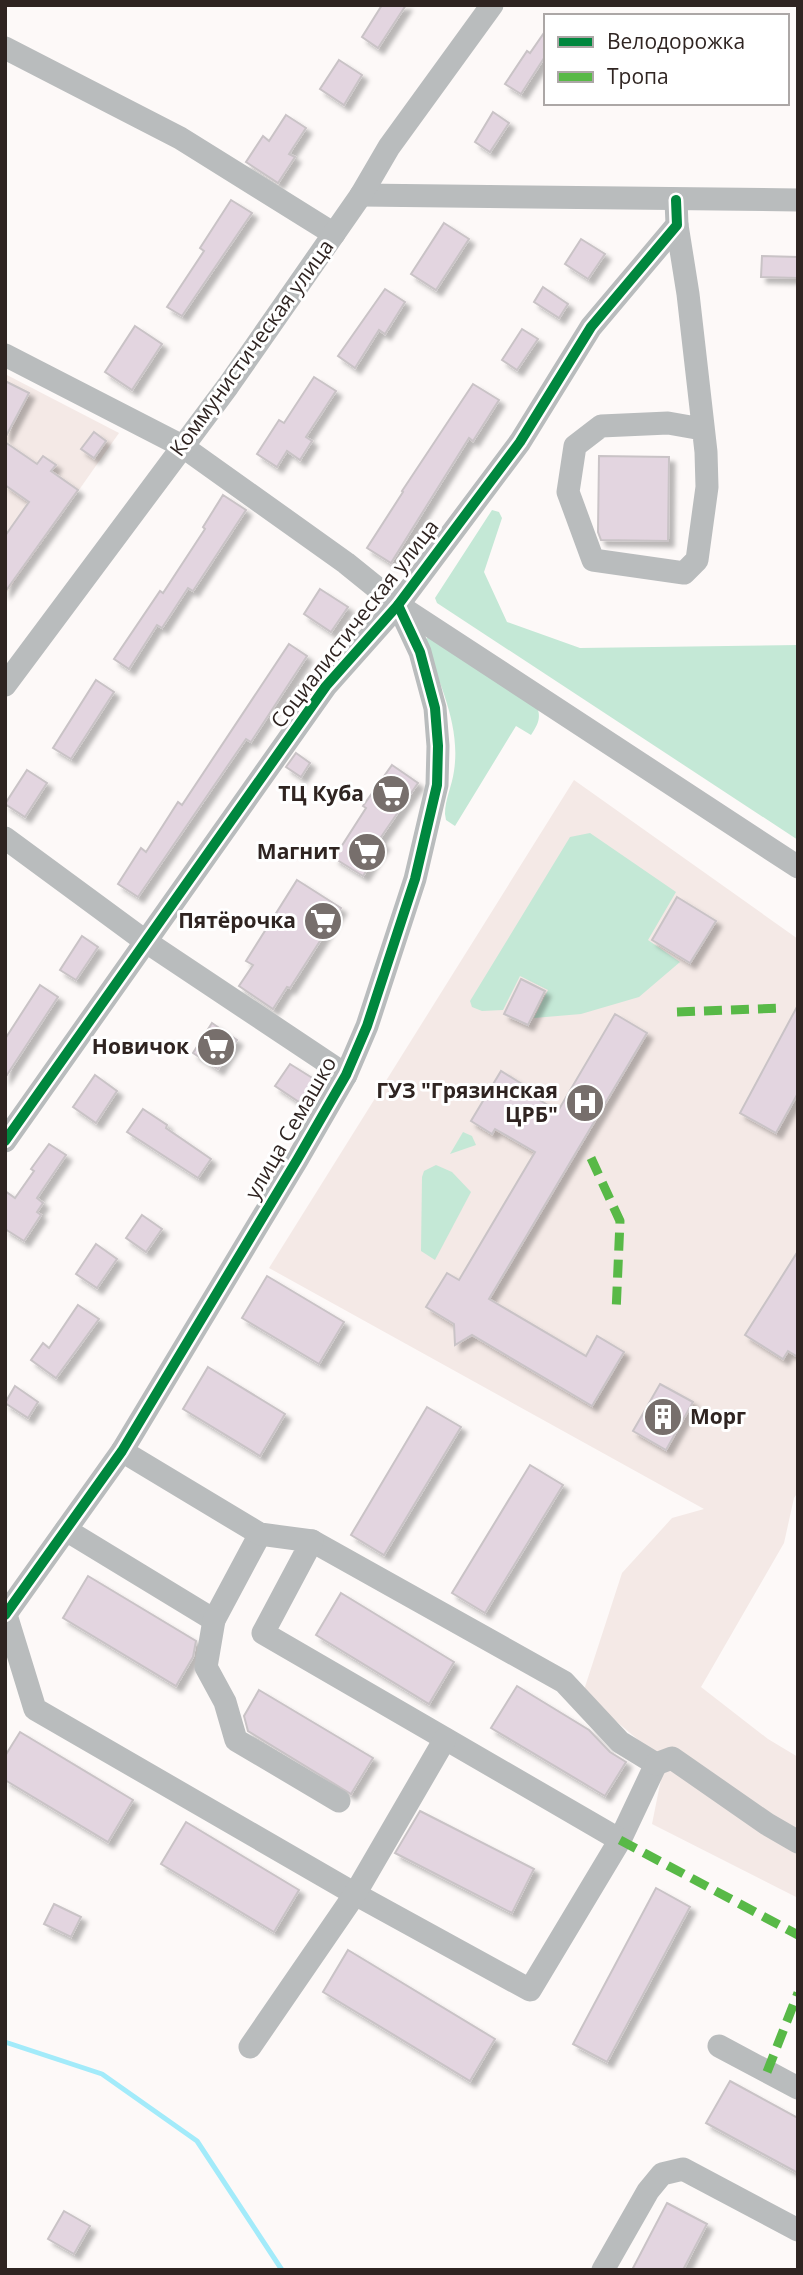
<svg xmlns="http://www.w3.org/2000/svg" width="803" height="2275" viewBox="0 0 803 2275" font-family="'Open Sans',sans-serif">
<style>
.built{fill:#f4e9e6}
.green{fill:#c4e8d6}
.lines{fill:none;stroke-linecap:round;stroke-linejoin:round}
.stream{stroke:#a3ebfa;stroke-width:5}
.building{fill:#e3d5e0;stroke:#c9c3c6;stroke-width:2;filter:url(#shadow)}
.minor{stroke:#b9bcbd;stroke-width:23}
.quiet{stroke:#58b947;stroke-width:9;stroke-dasharray:18 9;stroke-linecap:butt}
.cycleway-casing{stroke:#fff;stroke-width:15}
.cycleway{stroke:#00873e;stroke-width:10}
.labels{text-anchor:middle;stroke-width:6;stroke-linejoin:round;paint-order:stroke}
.street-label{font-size:21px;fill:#2f2421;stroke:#fff}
.poi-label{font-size:21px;font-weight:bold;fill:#2f2421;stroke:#fff;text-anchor:end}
</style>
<defs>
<filter id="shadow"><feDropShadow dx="5.5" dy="5.5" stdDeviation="2" flood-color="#0004"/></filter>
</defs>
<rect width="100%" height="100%" fill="#fdf9f8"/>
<g class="built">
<path d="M 5,374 L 119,433 L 5,595 Z"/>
<path d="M 574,780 L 798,939 L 798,1492 L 794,1498 L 784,1543 L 701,1687 L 768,1739 L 798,1757 L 798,1898 L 652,1824 L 661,1779 L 643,1744 L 583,1693 L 622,1573 L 672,1518 L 704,1509 L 269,1268 Z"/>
</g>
<g class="green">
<path d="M 492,510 L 499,512 L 502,518 L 484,572 L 507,622 L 580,648 L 798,645 L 798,840 L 437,603 L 435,598 Z"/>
<path d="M 429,637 L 536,705 C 542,717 538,724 531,735 L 516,726 L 455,826 L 446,820 L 445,814 C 445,799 452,786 454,771 C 461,725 439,683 424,640 Z"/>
<path d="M 590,833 L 676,892 L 648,940 L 680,962 L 639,997 L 581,1014 L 534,1018 L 548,990 L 520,976 L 503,1010 L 482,1011 L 472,1007 L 470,1001 L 570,837 Z"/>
<path d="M 463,1132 L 472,1136 L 476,1145 L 450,1154 Z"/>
<path d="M 436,1165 L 452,1172 L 471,1192 L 435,1260 L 421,1251 L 422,1177 L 424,1171 Z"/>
</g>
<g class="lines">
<path class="stream" d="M 5,2042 L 102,2074 L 197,2141 L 282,2270"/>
</g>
<g class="building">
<path d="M 382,5 L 406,5 L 378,48 L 362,37 Z"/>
<path d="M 546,30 L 546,55 L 521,94 L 505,84 L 527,51 L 530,53 Z"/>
<path d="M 339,60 L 362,75 L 344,105 L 320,89 Z"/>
<path d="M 493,112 L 509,123 L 490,152 L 475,142 Z"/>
<path d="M 286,115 L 306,128 L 289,154 L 295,157 L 278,183 L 246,162 L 263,136 L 269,141 Z"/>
<path d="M 231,200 L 252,213 L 182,316 L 167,307 L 204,251 L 200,248 Z"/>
<path d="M 444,223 L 469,239 L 436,290 L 411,274 Z"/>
<path d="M 581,239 L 605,254 L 588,279 L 565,264 Z"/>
<path d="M 762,256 L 798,257 L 798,278 L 761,277 Z"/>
<path d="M 543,287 L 568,304 L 559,318 L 534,302 Z"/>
<path d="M 385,289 L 405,302 L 385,334 L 379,330 L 355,368 L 338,356 Z"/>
<path d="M 135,326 L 162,344 L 132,390 L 105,372 Z"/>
<path d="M 522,329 L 538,339 L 517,370 L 502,360 Z"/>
<path d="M 314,377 L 336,391 L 306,437 L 312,441 L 300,460 L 287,451 L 277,467 L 257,454 L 279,420 L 284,423 Z"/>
<path d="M 5,381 L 29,393 L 5,438 Z"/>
<path d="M 473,384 L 499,400 L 473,441 L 469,438 L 391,563 L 367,548 L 403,492 L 402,491 Z"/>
<path d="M 94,432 L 106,441 L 94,458 L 81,449 Z"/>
<path d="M 5,442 L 37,464 L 43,456 L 56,465 L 51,471 L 78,490 L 5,592 L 5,536 L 29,502 L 5,485 Z"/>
<path d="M 599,456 L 669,457 L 668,541 L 601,540 L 598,532 Z"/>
<path d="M 223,495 L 246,510 L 193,591 L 188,588 L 162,628 L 157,625 L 129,669 L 114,659 L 160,591 L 163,593 L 205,529 L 203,527 Z"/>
<path d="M 320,589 L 348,607 L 331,632 L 304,614 Z"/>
<path d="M 289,644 L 307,656 L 251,742 L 246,739 L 138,897 L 118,884 L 141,848 L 146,852 L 178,802 L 182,805 Z"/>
<path d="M 96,680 L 114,692 L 71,759 L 53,748 Z"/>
<path d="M 296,753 L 310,763 L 301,777 L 286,767 Z"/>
<path d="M 392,765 L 418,783 L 379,840 L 384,844 L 363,876 L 334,858 L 366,808 L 363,806 Z"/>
<path d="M 27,770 L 47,783 L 25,817 L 5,804 Z"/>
<path d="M 297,880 L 341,908 L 290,988 L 287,987 L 273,1009 L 239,986 L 253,965 L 246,961 Z"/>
<path d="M 677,897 L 716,921 L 690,963 L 652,940 Z"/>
<path d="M 82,936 L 98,947 L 76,980 L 60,970 Z"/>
<path d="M 521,979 L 545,991 L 528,1025 L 504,1014 Z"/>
<path d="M 40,985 L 58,997 L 5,1078 L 5,1039 Z"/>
<path d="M 798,1005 L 798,1093 L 776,1133 L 740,1113 Z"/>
<path d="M 615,1014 L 647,1033 L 489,1299 L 586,1356 L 597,1336 L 624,1352 L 592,1406 L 472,1335 L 455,1345 L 454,1324 L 426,1307 L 447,1273 L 459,1280 L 535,1152 L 495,1129 L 492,1134 L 471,1121 L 501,1071 L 522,1084 L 519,1088 L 558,1111 Z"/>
<path d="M 212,1023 L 237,1040 L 218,1069 L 193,1053 Z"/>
<path d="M 290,1064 L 314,1079 L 299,1102 L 275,1086 Z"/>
<path d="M 95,1075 L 117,1091 L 96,1123 L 73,1107 Z"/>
<path d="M 143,1109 L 167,1125 L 166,1128 L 211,1159 L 198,1178 L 127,1132 Z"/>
<path d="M 49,1144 L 66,1155 L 37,1198 L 43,1203 L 37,1212 L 41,1215 L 24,1241 L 5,1229 L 5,1191 L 15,1198 L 34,1171 L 31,1169 Z"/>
<path d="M 142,1215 L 162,1229 L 146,1252 L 126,1238 Z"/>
<path d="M 96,1244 L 117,1259 L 97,1288 L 76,1274 Z"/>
<path d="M 798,1251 L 798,1357 L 788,1351 L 783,1359 L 745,1335 Z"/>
<path d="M 267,1276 L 344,1322 L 319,1364 L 242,1318 Z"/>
<path d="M 78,1305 L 99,1319 L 56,1378 L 31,1360 L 43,1343 L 49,1348 Z"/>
<path d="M 208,1367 L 285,1414 L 260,1456 L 183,1409 Z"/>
<path d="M 660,1384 L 693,1402 L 666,1450 L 633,1431 Z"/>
<path d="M 15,1386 L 38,1402 L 28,1418 L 5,1403 Z"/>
<path d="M 427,1407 L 461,1427 L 384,1555 L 351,1535 Z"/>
<path d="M 530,1465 L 563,1485 L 485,1613 L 452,1593 Z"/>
<path d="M 88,1576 L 196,1641 L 193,1657 L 176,1686 L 63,1618 Z"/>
<path d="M 341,1593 L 454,1662 L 429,1704 L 316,1635 Z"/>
<path d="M 517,1686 L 589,1730 L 610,1752 L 626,1762 L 605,1796 L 491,1728 Z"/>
<path d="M 259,1690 L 373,1758 L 351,1794 L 248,1731 L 244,1716 Z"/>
<path d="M 20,1732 L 133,1800 L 108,1842 L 5,1780 L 5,1756 Z"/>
<path d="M 420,1811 L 534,1869 L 512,1913 L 395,1853 Z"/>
<path d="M 186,1822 L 299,1890 L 274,1932 L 161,1864 Z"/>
<path d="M 656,1888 L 690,1907 L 607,2062 L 573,2044 Z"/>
<path d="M 54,1904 L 81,1917 L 71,1937 L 44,1924 Z"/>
<path d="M 348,1950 L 495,2039 L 470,2081 L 323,1992 Z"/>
<path d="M 730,2081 L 798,2118 L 798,2173 L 706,2123 Z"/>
<path d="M 667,2203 L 707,2224 L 683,2270 L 632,2270 Z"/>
<path d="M 64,2211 L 90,2226 L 74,2254 L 48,2239 Z"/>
</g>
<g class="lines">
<g class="minor">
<path d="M 5,48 L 180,138 L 334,234"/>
<path d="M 361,195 L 798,200"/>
<path d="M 677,225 L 688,294 L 706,452 L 707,487 L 697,560 L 684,573 L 593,560 L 568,492 L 575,446 L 601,426 L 668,423 L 702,429"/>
<path d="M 5,355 L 182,446 L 346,563 L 398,605 L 798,867"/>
<path d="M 5,685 L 228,386 L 361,195 L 389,147 L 492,5"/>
<path d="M 5,838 L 145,941 L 346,1075"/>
<path d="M 5,1141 L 326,686 L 398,605 L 520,442 L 591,327 L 677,225 L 676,200"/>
<path d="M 66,1530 L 214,1620 L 260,1534"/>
<path d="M 312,1541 L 564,1682 L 620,1742 L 656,1764 L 620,1840"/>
<path d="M 5,1615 L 122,1451 L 297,1160 L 346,1075 L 367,1026 L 415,879 L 437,785 L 438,746 L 435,708 L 420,652 L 398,605"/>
<path d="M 6,1615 L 35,1709 L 355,1894 L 530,1990 L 620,1840 L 263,1633 L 312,1541 L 260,1534 L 122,1451"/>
<path d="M 214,1620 L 206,1667 L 225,1702 L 236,1740 L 339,1801"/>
<path d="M 656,1764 L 672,1758 L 767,1824 L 798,1842"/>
<path d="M 719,2046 L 798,2088"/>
<path d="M 250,2047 L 355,1894 L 445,1739"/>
<path d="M 603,2270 L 648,2191 L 662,2174 L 683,2169 L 798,2230"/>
</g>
<g class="quiet">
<path d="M 677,1012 L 781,1008"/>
<path d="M 591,1158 L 620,1221 L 616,1313"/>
<path d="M 620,1840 L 798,1935"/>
<path d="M 767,2072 L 798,1993"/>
</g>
<defs>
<g id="cycleway">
<path d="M 5,1141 L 326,686 L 398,605 L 520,442 L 591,327 L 677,225 L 676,200"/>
<path d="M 5,1615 L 122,1451 L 297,1160 L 346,1075 L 367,1026 L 415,879 L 437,785 L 438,746 L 435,708 L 420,652 L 398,605"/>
</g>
</defs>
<use href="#cycleway" class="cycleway-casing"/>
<use href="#cycleway" class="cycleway"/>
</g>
<defs>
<symbol id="supermarket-disc" viewBox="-11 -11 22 22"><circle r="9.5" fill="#776f6c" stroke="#fff"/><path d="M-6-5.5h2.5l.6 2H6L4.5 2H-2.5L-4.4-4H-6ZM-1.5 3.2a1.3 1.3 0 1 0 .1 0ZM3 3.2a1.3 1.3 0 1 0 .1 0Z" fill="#fff"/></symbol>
<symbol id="hospital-disc" viewBox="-11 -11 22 22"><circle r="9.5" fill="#776f6c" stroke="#fff"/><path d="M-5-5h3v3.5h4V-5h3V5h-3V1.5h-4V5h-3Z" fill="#fff"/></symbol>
<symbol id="building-disc" viewBox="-11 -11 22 22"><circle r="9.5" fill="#776f6c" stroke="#fff"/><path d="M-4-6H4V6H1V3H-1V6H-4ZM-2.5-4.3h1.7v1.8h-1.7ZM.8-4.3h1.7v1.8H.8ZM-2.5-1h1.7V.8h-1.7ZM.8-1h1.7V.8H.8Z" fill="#fff"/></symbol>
</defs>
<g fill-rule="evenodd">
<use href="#supermarket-disc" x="369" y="772" width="44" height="44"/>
<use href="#supermarket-disc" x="345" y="830" width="44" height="44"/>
<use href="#supermarket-disc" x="301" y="899" width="44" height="44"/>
<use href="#supermarket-disc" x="194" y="1025" width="44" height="44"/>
<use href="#hospital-disc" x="563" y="1081" width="44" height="44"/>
<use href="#building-disc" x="641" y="1395" width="44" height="44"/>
</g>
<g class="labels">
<g class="street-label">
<text transform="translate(252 348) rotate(-54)" y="7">Коммунистическая улица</text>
<text transform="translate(355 624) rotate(-52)" y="7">Социалистическая улица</text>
<text transform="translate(291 1128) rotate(-60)" y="7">улица Семашко</text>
</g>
<g class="poi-label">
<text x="364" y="801">ТЦ Куба</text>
<text x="340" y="859">Магнит</text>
<text x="296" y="928">Пятёрочка</text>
<text x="189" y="1054">Новичок</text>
<text x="558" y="1098">ГУЗ "Грязинская<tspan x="558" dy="24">ЦРБ"</tspan></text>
<text x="690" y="1424" text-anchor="start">Морг</text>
</g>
</g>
<rect width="803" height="2275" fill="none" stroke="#2f2421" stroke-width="14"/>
<rect x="544" y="14" width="245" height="91" fill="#ffffff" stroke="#aca7a6" stroke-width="2"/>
<rect x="558" y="37" width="35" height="10" fill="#00873e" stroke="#aca7a6" stroke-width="2"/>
<text x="607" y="49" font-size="21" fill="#2f2421">Велодорожка</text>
<rect x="558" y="72" width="35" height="10" fill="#58b947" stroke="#aca7a6" stroke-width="2"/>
<text x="607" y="84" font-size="21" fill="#2f2421">Тропа</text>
</svg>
